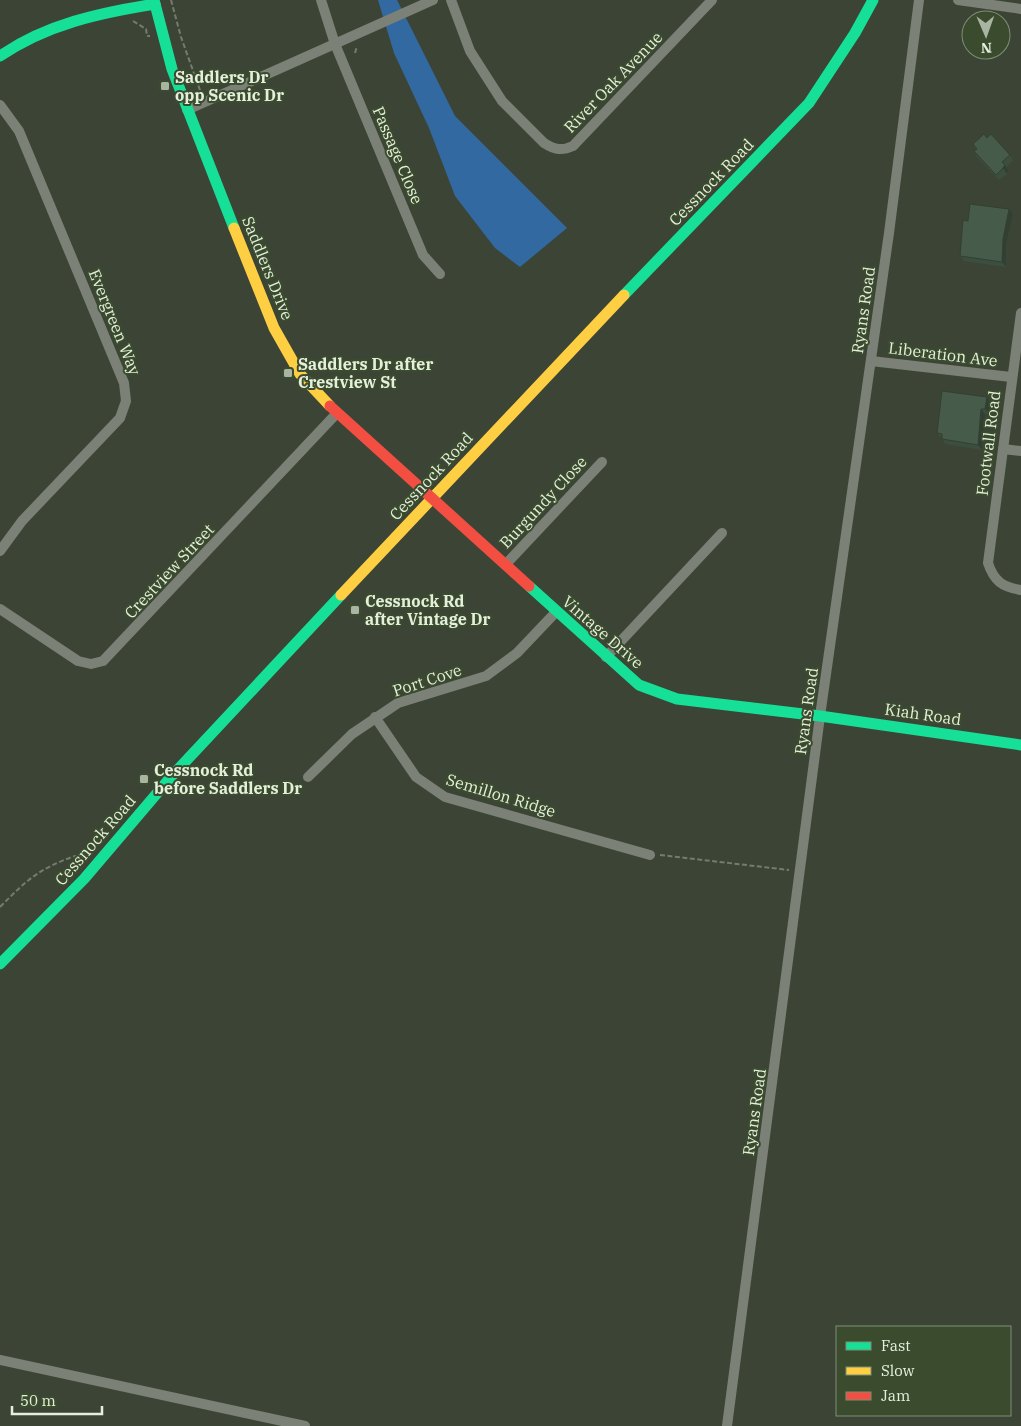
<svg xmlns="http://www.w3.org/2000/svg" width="1021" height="1426" font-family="'IBM Plex Serif',serif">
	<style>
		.water { fill: #3269a1 }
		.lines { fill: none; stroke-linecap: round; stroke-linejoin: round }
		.path { stroke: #747b70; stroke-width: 2; stroke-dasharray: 5 2.5; stroke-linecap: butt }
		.street { stroke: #7b8176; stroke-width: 10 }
		.fast { stroke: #16e098; stroke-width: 11 }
		.slow { stroke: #ffcf43; stroke-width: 11 }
		.jam { stroke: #f24e42; stroke-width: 11 }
		.wall { fill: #3c4e3f }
		.shaded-wall { fill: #314033 }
		.building { fill: #465b49; stroke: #314033 }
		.poi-dot { fill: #aab4a2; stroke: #3b4c2e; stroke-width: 2 }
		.labels { text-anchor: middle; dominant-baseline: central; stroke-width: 4; stroke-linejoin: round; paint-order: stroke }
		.poi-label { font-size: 16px; font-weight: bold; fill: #e5efdd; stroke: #3b4c2e; text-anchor: start }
		.street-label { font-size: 16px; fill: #e5efdd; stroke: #3b4c2e }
	</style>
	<rect width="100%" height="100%" fill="#3c4535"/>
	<path class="water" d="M378 0H397L455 116 567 228 520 267 495 248 455 196 429 128 394 53Z"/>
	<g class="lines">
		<g class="path">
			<path d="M171 0 181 37 201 93"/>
			<path d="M133 21 146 29 147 36H150"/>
			<path d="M355 53 357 46"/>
			<path d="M660 855 789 870"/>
			<path d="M0 907C27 880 38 869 75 856L83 861"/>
		</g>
		<g class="street">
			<path d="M321 0 335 44 423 255 440 274"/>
			<path d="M451 0 470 51 502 101 544 143C555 150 562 151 573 146L712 0"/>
			<path d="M958 0 1021 9"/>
			<path d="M0 105 19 131 124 383 126 401 120 418 22 521 0 551"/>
			<path d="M187 110 433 0"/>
			<path d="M1021 313 988 563C994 581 1002 587 1021 590"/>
			<path d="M871 361 1011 377"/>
			<path d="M1003 449 1021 451"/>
			<path d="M506 564 602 462"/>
			<path d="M0 609 78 661 91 664 103 661 337 413"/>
			<path d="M606 657 722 533"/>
			<path d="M375 717 416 777 445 797 650 855"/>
			<path d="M308 777 352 734 398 703 486 676 517 653 555 613"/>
			<path d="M0 1360 305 1426"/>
			<path d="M727 1426 820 716 889 233 919 0"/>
		</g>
		<g class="fast">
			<path d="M154 0 172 69 234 228"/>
			<path d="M0 56C47 24 99 13 155 4"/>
			<path d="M624 295 809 103 855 33 873 0"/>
			<path d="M529 586 639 685 677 699 820 716 1021 745"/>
			<path d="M0 964 84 879 170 778 341 595"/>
		</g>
		<g class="slow">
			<path d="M234 228 274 328 300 374 330 406"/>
			<path d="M341 595 624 295"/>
		</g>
		<path class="jam" d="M330 406 529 586"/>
	</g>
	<g class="wall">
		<path d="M987 138 1010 155 1013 160 1006 167 1008 170 1007 174 999 180 977 157 974 151 976 149 973 144Z"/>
		<path d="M1009 209 1013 214 1006 244V267L964 261 960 256Z"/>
		<path d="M987 397 990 402 989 414H985L982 450 945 444 942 438H941L937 433Z"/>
	</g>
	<g class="shaded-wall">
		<path d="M1005 165 1008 170 1007 174 1003 168Z"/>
		<path d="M1009 209 1013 214 1006 244V267L1002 262 1003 239Z"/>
		<path d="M987 397 990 402 989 414 985 409Z"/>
		<path d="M981 409 985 414 982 450 978 445Z"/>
	</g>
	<g class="building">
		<path d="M984 134 987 138 991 134 1010 155 1002 162 1005 165 1003 168 996 175 974 151 977 149 973 144Z"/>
		<path d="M970 204 1009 209 1003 239 1002 262 960 256 963 220 968 221Z"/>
		<path d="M942 391 987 397 985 409H981L978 445 942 439V434L937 433Z"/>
	</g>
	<g class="poi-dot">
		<rect x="160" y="81" width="10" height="10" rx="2.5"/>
		<rect x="283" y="368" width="10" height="10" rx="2.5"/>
		<rect x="350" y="605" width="10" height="10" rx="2.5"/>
		<rect x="139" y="774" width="10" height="10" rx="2.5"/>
	</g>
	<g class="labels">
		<g class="poi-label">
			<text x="175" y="77">Saddlers Dr<tspan x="175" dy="18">opp Scenic Dr</tspan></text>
			<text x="298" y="364">Saddlers Dr after<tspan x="298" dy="18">Crestview St</tspan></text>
			<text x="365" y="601">Cessnock Rd<tspan x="365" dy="18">after Vintage Dr</tspan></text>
			<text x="154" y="770">Cessnock Rd<tspan x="154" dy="18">before Saddlers Dr</tspan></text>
		</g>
		<g class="street-label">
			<text transform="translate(613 82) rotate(-46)">River Oak Avenue</text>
			<text transform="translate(398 155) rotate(67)">Passage Close</text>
			<text transform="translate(711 182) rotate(-46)">Cessnock Road</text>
			<text transform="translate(268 268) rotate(68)">Saddlers Drive</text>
			<text transform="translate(863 310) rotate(-82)">Ryans Road</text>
			<text transform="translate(115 322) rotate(68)">Evergreen Way</text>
			<text transform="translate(943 354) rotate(7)">Liberation Ave</text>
			<text transform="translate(988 443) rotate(-83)">Footwall Road</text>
			<text transform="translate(431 476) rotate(-47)">Cessnock Road</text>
			<text transform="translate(543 502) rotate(-47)">Burgundy Close</text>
			<text transform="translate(169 571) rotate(-47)">Crestview Street</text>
			<text transform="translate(603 632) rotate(41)">Vintage Drive</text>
			<text transform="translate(427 680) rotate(-18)">Port Cove</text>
			<text transform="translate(806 711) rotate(-82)">Ryans Road</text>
			<text transform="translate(923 714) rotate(8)">Kiah Road</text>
			<text transform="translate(501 795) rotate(17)">Semillon Ridge</text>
			<text transform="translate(95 840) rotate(-49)">Cessnock Road</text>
			<text transform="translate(754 1112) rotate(-82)">Ryans Road</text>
		</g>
	</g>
	<rect x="836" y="1326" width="175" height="90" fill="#3b4c2e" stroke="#7f8d74"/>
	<rect x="846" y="1342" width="25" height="8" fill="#16e098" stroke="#7f8d74"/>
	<text x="881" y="1351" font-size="15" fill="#e5efdd">Fast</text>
	<rect x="846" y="1367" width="25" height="8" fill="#ffcf43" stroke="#7f8d74"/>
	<text x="881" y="1376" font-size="15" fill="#e5efdd">Slow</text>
	<rect x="846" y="1392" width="25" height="8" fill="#f24e42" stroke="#7f8d74"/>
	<text x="881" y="1401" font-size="15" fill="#e5efdd">Jam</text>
	<g transform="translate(986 35) rotate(178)"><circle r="24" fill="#3b4c2e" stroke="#7f8d74"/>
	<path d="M0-4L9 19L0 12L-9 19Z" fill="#aab4a2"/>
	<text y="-8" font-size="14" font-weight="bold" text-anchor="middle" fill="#e5efdd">N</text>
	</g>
	<path d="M12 1406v8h90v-8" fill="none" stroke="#e5efdd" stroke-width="2.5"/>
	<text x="20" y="1406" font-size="15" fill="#e5efdd" stroke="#3b4c2e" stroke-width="4" paint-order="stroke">50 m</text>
</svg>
